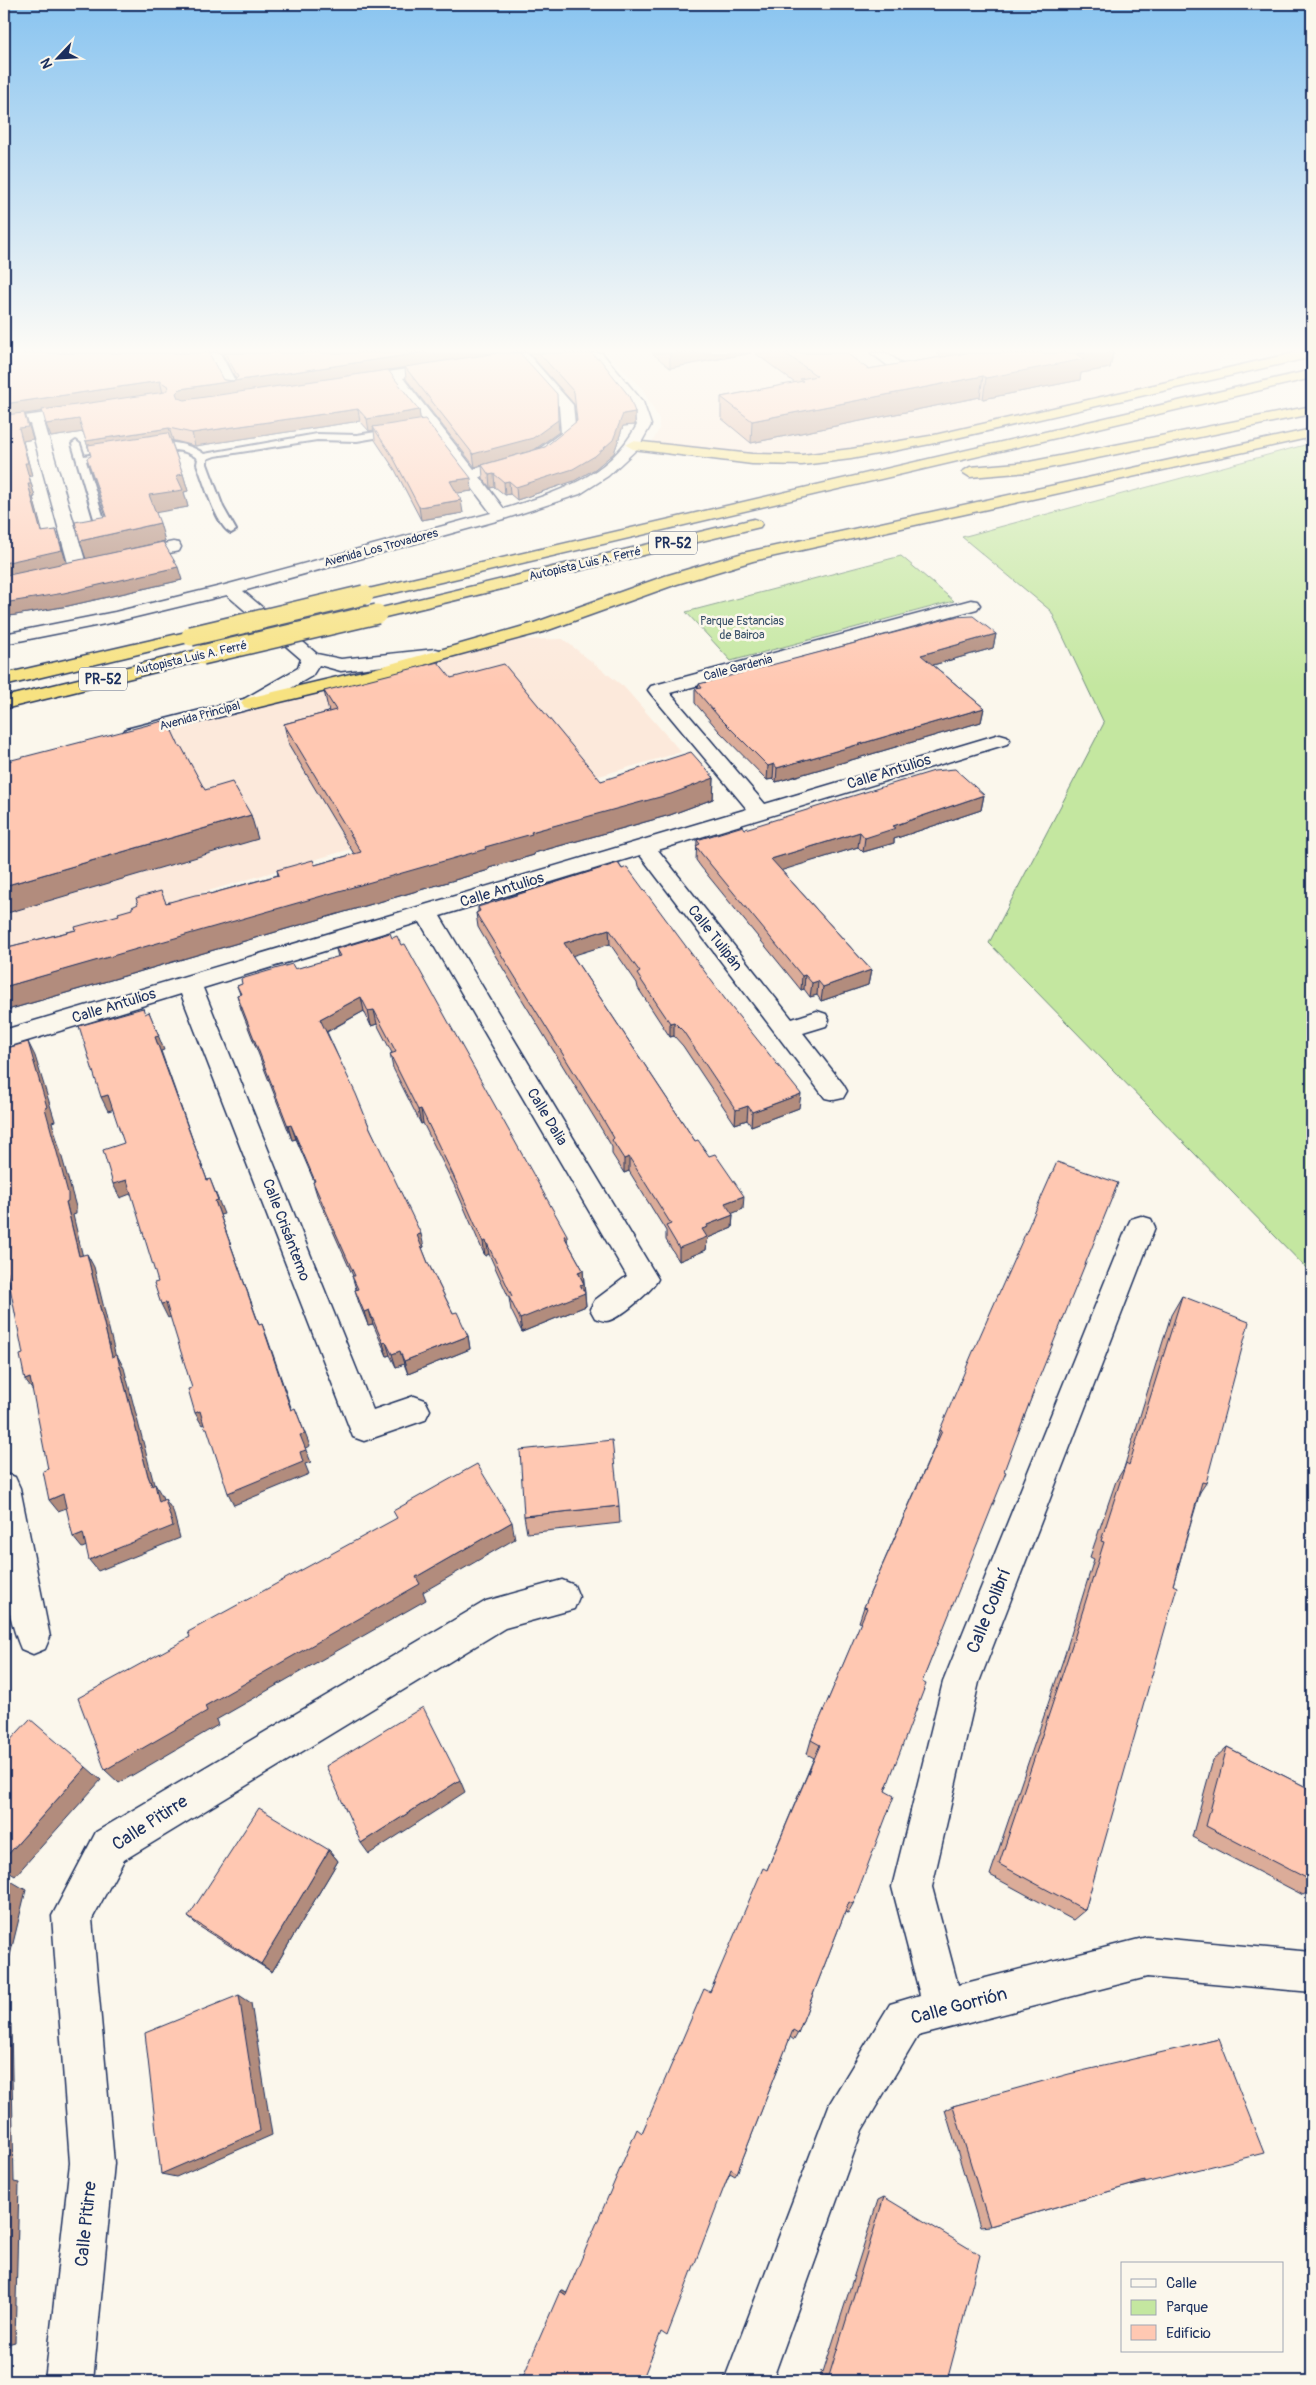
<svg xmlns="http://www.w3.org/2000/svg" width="1316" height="2385" font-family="Pangolin,sans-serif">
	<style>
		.built { fill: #fce9db }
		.green { fill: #c4e7a0; stroke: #708b7f }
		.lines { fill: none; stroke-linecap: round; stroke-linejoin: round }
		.lane-casing { stroke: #1b2f5e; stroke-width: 4 }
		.street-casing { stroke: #1b2f5e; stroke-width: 3 }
		.highway-casing { stroke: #1b2f5e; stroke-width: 3 }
		.lane { fill: #fbf7ec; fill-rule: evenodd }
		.street { fill: #fbf7ec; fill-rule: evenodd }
		.highway { fill: #f7e281; fill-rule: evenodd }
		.highway-bridge-casing { stroke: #1b2f5e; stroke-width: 22; stroke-linecap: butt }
		.highway-bridge { stroke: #f7e281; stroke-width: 19 }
		.wall { fill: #dbac99; stroke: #1b2f5e; fill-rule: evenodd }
		.shaded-wall { fill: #b28c7d; stroke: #1b2f5e }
		.building { fill: #ffc8b2; stroke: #1b2f5e }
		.labels { text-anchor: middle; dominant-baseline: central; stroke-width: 5; stroke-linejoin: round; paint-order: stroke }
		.far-street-label { font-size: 12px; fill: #1b2f5e; stroke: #fbf7ec }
		.far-park-label { font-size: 12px; fill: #3d546b; stroke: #fbf7ec }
		.shield { fill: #fbf7ec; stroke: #5e6b89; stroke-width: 1 }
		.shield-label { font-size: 14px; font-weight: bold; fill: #1b2f5e }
		.street-label { font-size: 15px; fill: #1b2f5e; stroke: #fbf7ec }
		.near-street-label { font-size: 18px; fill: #1b2f5e; stroke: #fbf7ec }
	</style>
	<rect width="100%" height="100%" fill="#fbf7ec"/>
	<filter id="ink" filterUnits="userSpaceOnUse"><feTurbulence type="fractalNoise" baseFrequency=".02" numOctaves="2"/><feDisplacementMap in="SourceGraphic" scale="10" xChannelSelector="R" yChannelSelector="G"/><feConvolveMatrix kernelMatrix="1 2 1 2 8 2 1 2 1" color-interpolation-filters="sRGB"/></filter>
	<g filter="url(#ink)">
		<g class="built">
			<path d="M608 353H1222L1214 376 818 460 650 447 659 429V419L643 390Z"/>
			<path d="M563 639 624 687 681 752 4 951V767L510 640Z"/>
		</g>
		<g class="green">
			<path d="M1312 443V1274L989 943 1104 723 1051 611 962 537Z"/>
			<path d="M901 556 954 601 731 661 686 612Z"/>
		</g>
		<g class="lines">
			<g class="lane-casing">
				<g id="lane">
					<path d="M395 429 398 430V434L357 441 317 440 215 456 207 459V464L223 507 236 530 231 533C217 528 203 479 197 464L198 459C178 443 157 455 148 448 162 437 191 444 204 454L317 434 357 435Z"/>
					<path d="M76 441 80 444 84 456 110 451 114 454 86 461 105 522 103 524 95 522 72 444Z"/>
				</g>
			</g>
			<g class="street-casing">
				<g id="street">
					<path d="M206 353H220L239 388 237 391H227Z"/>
					<path d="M513 353H527L573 405 576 434 545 458 480 477 504 509C559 491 607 479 637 425L629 403 588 353H602L643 402 651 425 638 448 608 476 580 494 507 518 243 591 317 654 341 659 436 649 443 651 445 655 443 659 341 671 319 665 312 676 258 707 133 739 126 737 123 733 126 729 244 699 298 668 301 659 227 595 115 622 4 644V634L115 612 225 585 491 513 391 380 355 385 348 381 355 377 441 364 446 365 448 368 446 371 403 378 474 469 535 452 561 433 559 406Z"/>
					<path d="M871 353H887L907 368 900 372 895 371Z"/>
					<path d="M81 408 86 409 88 412 86 415 44 422 87 567 84 571H72L69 567 30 424 4 427V419Z"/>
					<path d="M173 542 179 543 181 547 179 551 131 561 125 560 123 556 125 552Z"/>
					<path d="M971 600 977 601 980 605 977 609 670 693 765 804 993 736 1000 734 1007 736 1010 740 1007 744 658 850 792 1019 817 1011 826 1014 829 1020 826 1026 803 1033 843 1084 847 1091 843 1098 834 1100 825 1098 640 855 440 916 658 1279C653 1290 619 1320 606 1321 603 1321 598 1319 595 1318L590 1309 595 1300 627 1276 420 922 203 988 373 1410 414 1396 425 1400 430 1410 425 1420 364 1441 353 1437 181 994 4 1048V1030L747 809 651 694 648 690 651 686Z"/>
					<path d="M1141 1216 1151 1219 1155 1227 979 1682 932 1887 958 1985 1147 1937 1312 1952V1992L1147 1977 918 2036 862 2130 772 2381H724L830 2103 890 2004 920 1995 892 1887 943 1682 1127 1227 1131 1219Z"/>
					<path d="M4 1473 15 1477 20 1488 50 1637 45 1649 33 1654 21 1649C0 1601 0 1525 4 1473Z"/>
					<path d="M562 1580 574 1585 579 1597 574 1609 505 1628 124 1860 92 1919 114 2163 93 2381H45L70 2163 52 1916 96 1832 486 1601Z"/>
				</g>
			</g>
			<g class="highway-casing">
				<g id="highway">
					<path d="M1294 353H1312V357L930 444 851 459 802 465 752 464 633 449 626 445 633 441 752 454 802 455 851 449 930 436Z"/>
					<path d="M1312 370V378L364 600 358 599 355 595 358 591 364 590Z"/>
					<path d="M1312 406V414L1029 472 970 477 962 472 970 467 1029 462Z"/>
					<path d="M1312 429V437L753 561 677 584 543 632 443 659 393 675 251 709 244 707 241 703 244 699 380 667 531 624 665 576 743 553Z"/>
					<path d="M754 519 760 521 762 524 760 527 377 619 371 618 368 614 371 610 377 609Z"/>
					<path d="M191 631 197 632 200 636 197 640 4 686V674Z"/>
					<path d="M202 649 209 651 211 655 209 659 4 709V697Z"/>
				</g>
			</g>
			<use href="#lane" class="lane"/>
			<use href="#street" class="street"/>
			<use href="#highway" class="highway"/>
			<g class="highway-bridge-casing">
				<g id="highway-bridge">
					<path d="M191 636 364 595"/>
					<path d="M202 655 377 614"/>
				</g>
			</g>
			<use href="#highway-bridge" class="highway-bridge"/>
		</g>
		<g class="wall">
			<path d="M4 353 234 381 236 379 222 353H520L559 432 534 450 475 467 406 379 405 368 371 373 419 410 420 419 472 491 457 493 463 513 421 520 395 470 375 440 374 430 369 431 360 421 195 446 171 440 183 474 188 491 184 492 188 507 155 512 165 541 101 556 182 580 68 606 4 617ZM43 411 51 437 83 432 91 456 87 458 106 516 86 559 66 563 61 543 42 532 33 497H35L29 476H32L23 441 33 439 25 414Z"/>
			<path d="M529 353H592L635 412V425L623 426 614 453 595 469 574 481 517 500 510 494 505 495 495 487 490 488 483 478 482 465 545 447 577 422 574 404Z"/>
			<path d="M652 353H751L670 368Z"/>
			<path d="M755 353H846L868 369 942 357 936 353H1115H1113L1110 368 1081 373 1080 380 983 399 980 397 751 443 721 418V397L795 383Z"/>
			<path d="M996 634 993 648 933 665 984 708 981 722 776 782 773 779 767 780 719 731 695 703V689L698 688 699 684Z"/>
			<path d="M451 678 601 781 714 778 713 799 670 815 534 853V855L489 868V870L4 1011V948L76 930 166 903 210 894 278 875 277 870 315 865 354 854 289 745 284 724 329 712 324 691Z"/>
			<path d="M984 795 981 810 894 839V843L863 852 858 847 781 870 871 970 868 985 821 1001 817 995 810 997 804 989 801 990 701 867 696 860 697 840 745 829Z"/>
			<path d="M618 863 799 1108 751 1126 747 1120 735 1124 683 1046 674 1036 670 1037 638 988 637 983 610 944 572 955 695 1141 743 1209 732 1213 733 1215 732 1228 708 1238V1240L707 1241 706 1250 679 1261 666 1240V1231L629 1171 624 1173 612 1154V1147L602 1130 482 934 478 927 476 913 478 912V907Z"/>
			<path d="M336 949 568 1243 583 1270 586 1306 522 1332 511 1310 509 1298 489 1254 485 1256 456 1189 423 1123 421 1124 393 1068 390 1054 392 1053 377 1024 371 1026 364 1011 327 1032 369 1126 424 1247 422 1248 428 1263 453 1313 468 1336 470 1349 408 1374 404 1364 396 1367 390 1355 387 1356 373 1324 368 1325 359 1303 355 1290 356 1289 352 1276H353L317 1195 313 1182 314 1181 296 1139 292 1140 241 1009 237 995 240 994 237 986 338 957Z"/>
			<path d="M1182 1296 1206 1483 1200 1492 1173 1585 1085 1910 1073 1920 990 1875 1065 1654 1094 1559 1090 1557 1116 1481 1124 1468 1171 1315Z"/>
			<path d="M1035 1388 922 1682 885 1791 853 1904 848 1913 845 1912 798 2033 794 2040 790 2037 737 2173 735 2176 730 2173 661 2332 560 2291 563 2290 567 2293 642 2133 710 1992 767 1870 814 1758 807 1754 811 1740 861 1623 859 1622 864 1607 934 1448 940 1430Z"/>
			<path d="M619 1506 620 1523 527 1533 524 1516Z"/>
			<path d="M1227 1747 1312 1790V1890L1303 1895 1192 1837 1213 1760Z"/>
			<path d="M329 1850 338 1861 272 1972 200 1927 188 1917Z"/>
			<path d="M1219 2039 1145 2183 1131 2186V2185L990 2226 980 2227 945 2110 953 2106Z"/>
			<path d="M884 2197 947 2381H818L821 2371 823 2373 878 2200Z"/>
		</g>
		<g class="shaded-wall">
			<path d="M421 353H501L183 401 179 405 176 393 180 389Z"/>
			<path d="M670 353H751L670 368Z"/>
			<path d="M1084 353H1115H1113L1110 368 1081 373 1080 380 983 399 986 378Z"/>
			<path d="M983 376 980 397 751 443 752 421Z"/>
			<path d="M160 381 163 393 25 414 33 439 23 441 32 476H29L35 497H33L46 545 41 532 28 484 25 463 4 417V404Z"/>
			<path d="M358 409 360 421 195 446 192 433Z"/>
			<path d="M419 410 421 423 373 427 374 430 369 431 367 419Z"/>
			<path d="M635 412V425L623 426 614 453 595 469 574 481 517 500 516 487 623 414Z"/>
			<path d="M79 419 83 432 51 437 46 424Z"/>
			<path d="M558 420 559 432 534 450 475 467 473 454Z"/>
			<path d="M169 428 173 440 90 453 86 441Z"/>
			<path d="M183 474 188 491 184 492 188 507 154 513 149 495 177 477 178 475Z"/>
			<path d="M494 474 495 487 490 488 489 475Z"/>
			<path d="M471 478 472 491 451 494 450 481Z"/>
			<path d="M509 481 510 494 505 495 504 482Z"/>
			<path d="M461 500 463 513 421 520 419 507Z"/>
			<path d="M160 523 165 541 86 559 80 541Z"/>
			<path d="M56 530 67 564 4 577V563Z"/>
			<path d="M178 567 182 580 68 606 4 617V603Z"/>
			<path d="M996 634 993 648 919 669 921 655Z"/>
			<path d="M984 708 981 722 776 782 777 768Z"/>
			<path d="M774 764 773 779 767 780 768 766Z"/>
			<path d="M714 778 713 799 670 815 534 853V855L489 868V870L4 1011V987L485 847 531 832Z"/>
			<path d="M984 795 981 810 894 839V843L863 852 865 838 893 826Z"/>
			<path d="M251 815 258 839 4 914V886Z"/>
			<path d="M860 832 858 847 770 874 771 859Z"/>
			<path d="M609 929 610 944 565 958 564 943Z"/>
			<path d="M871 970 868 985 821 1001 823 987Z"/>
			<path d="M805 975 804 989 801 990 802 976Z"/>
			<path d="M818 981 817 995 810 997 812 983Z"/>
			<path d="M361 997 364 1011 324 1033 320 1019Z"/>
			<path d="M374 1010 377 1024 371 1026 368 1011Z"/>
			<path d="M149 1012 164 1050 161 1051 212 1194 155 1037Z"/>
			<path d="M674 1022V1036L670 1037V1023Z"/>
			<path d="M28 1042 35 1056 55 1121 52 1122 76 1207V1214L73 1215 86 1270 79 1256Z"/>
			<path d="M801 1094 799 1108 751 1126 752 1112Z"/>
			<path d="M108 1095 115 1109 108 1111 101 1097Z"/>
			<path d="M748 1106 747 1120 735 1124 736 1110Z"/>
			<path d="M421 1109 423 1123 421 1124 418 1110Z"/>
			<path d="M291 1125 296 1139 292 1140 288 1126Z"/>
			<path d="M629 1157V1171L624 1173V1159Z"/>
			<path d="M210 1179 224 1214 220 1215 264 1338 259 1325 215 1201Z"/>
			<path d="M127 1180 133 1193 120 1198 113 1184Z"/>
			<path d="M744 1196 743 1209 724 1217 725 1203Z"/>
			<path d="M733 1215 732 1228 708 1238V1240L707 1241 706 1250 679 1261V1248L702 1229 707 1225Z"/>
			<path d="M421 1234 424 1247 420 1249 417 1235Z"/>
			<path d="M567 1235 568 1249 564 1236Z"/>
			<path d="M486 1241 489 1254 485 1256 483 1242Z"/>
			<path d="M87 1254 94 1267 119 1370 112 1357Z"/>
			<path d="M583 1270 584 1284 578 1272Z"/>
			<path d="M7 1272 11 1287 4 1276V1273Z"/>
			<path d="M584 1284 586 1306 522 1332 520 1319 580 1285Z"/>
			<path d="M166 1303 172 1316 168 1318 161 1304Z"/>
			<path d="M369 1310 373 1324 368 1325 364 1312Z"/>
			<path d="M262 1324 267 1337 296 1422 291 1410Z"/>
			<path d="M468 1336 470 1349 408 1374 404 1361Z"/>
			<path d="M386 1342 390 1355 387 1356 383 1343Z"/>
			<path d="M400 1351 404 1364 396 1367 392 1354Z"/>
			<path d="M117 1355 124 1368 155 1488V1484L162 1496 167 1513 159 1502 148 1476Z"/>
			<path d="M30 1378 34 1392 25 1380Z"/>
			<path d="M295 1408 310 1446 305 1448 311 1462 305 1464 309 1474 234 1505 228 1493 300 1452V1435Z"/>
			<path d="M200 1411 206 1423 202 1425 195 1413Z"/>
			<path d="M63 1494 72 1506 58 1511 49 1500Z"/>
			<path d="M165 1499 173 1511 180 1538 98 1571 89 1560Z"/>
			<path d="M512 1522 515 1539 423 1592 426 1600 216 1720 218 1725 119 1783 105 1770 205 1706 416 1577Z"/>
			<path d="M83 1533 92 1544 82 1548 73 1537Z"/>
			<path d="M86 1767 101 1780 15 1876 4 1869V1859Z"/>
			<path d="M460 1780 465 1792 369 1854 361 1843Z"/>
			<path d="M329 1850 338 1861 272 1972 261 1964Z"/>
			<path d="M9 1880 26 1890 4 1980V1901Z"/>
			<path d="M239 1995 251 2003 272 2135 176 2177 161 2174Z"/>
			<path d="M4 2021 11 2024 14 2182 19 2183 15 2342 4 2345Z"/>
			<path d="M563 2290 569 2294 566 2295 560 2291Z"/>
		</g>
		<g class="building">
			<path d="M4 353H209L223 380 234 381 238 377 225 353H421L180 389 176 393 178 398 185 400 388 370 419 410 367 419 358 409 192 433 169 428 86 441 79 419 46 424 42 410 165 392 169 387 160 381 4 404Z"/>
			<path d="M498 353H520L557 394 558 420 533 438 473 454 405 367Z"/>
			<path d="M539 353H592L597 359 599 358 629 396 635 412 623 414 613 440 595 456 573 469 516 487 509 481 504 482 494 474 489 475 482 465 545 447 577 421 574 392Z"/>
			<path d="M785 353H846L868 369 966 353H1084L1076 354 1084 359 986 378 983 376 752 421 721 397 803 381 800 379 817 376Z"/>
			<path d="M24 413 28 427 19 428 28 463H25L31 484H28L41 532 56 530 62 550 4 563V415Z"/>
			<path d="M425 419 471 478 450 481 461 500 419 507 393 457 373 427Z"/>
			<path d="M168 433 183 474 178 475 177 477 183 490 149 495 160 523 80 541 75 522 107 516 87 458 91 456 88 445Z"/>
			<path d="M163 542 178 567 64 593 4 603V576Z"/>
			<path d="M973 616 996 634 921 655 984 708 777 768 774 764 768 766 719 717 695 689 702 688 699 684 954 617Z"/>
			<path d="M438 662 451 678 504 664 601 781 691 752 714 778 671 794 531 832 532 834 485 847 486 849 4 987V948L76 930 75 927 119 915 118 913 132 909V907L138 904 136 898 161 891 166 903 195 895 210 893V894L279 875 277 870 313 860 315 865 361 852 284 724 336 710 324 691Z"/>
			<path d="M167 720 179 746H181L205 790 232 782 251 815 4 886V762Z"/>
			<path d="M955 769 984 795 893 826 896 828 865 838 860 832 771 859 871 970 823 987 818 981 812 983 805 975 802 976 701 853 696 846 700 844 697 840 743 826 745 829 934 771Z"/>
			<path d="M618 863 622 869 627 867 728 1003 801 1094 752 1112 748 1106 736 1110 683 1031 674 1022 670 1023 637 974 640 972 609 929 564 943 695 1141 698 1140 709 1156 715 1154 744 1196 725 1203 733 1215 707 1225 708 1227 702 1229 707 1237 679 1248 666 1226 671 1224 629 1157 624 1159 612 1140 614 1138 601 1116 480 920 476 913 480 911 478 907Z"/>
			<path d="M390 933 392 938 397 936 401 945 405 944 567 1235 564 1236 583 1270 578 1272 584 1284 580 1285 585 1293 520 1319 509 1297 512 1296 486 1241 483 1242 453 1175 421 1109 418 1110 390 1054 396 1052 374 1010 368 1011 361 997 320 1019 356 1094 369 1126 421 1234 417 1235 428 1263 453 1313 457 1312 468 1336 404 1361 400 1351 392 1354 386 1342 383 1343 369 1310 364 1312 355 1290 358 1289 352 1276H355L313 1182 315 1181 291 1125 288 1126 237 995 241 994 237 986 242 984 241 979 292 964 295 969 340 956 336 949Z"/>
			<path d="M143 1008 145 1014 149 1012 159 1036 155 1037 207 1180 210 1179 218 1200 215 1201 259 1325 262 1324 291 1410 295 1408 305 1434 300 1435 306 1450 300 1452 303 1462 228 1493 207 1428H205L200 1411 195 1413 188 1389 192 1388 166 1303 161 1304 154 1283 158 1282 127 1180 113 1184 103 1150 124 1143 108 1095 101 1097 79 1026Z"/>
			<path d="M28 1042 47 1107 45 1108 68 1193V1201L66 1202 79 1256 87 1254 112 1357 117 1355 148 1476 152 1486 155 1484 159 1502 165 1499 173 1526 89 1560 83 1533 73 1537 63 1494 49 1500 43 1471 48 1469 30 1378 25 1380 20 1355 23 1354 7 1272 4 1273V1049Z"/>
			<path d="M1057 1162 1118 1183 1035 1388 1004 1471 1006 1472 922 1682 926 1684 885 1791 894 1796 853 1904 849 1902 798 2033 793 2030 737 2173 731 2169 667 2336 661 2332 642 2381H521L560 2291 566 2295 637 2129 642 2133 704 1989 710 1992 763 1868 767 1870 820 1745 811 1740 867 1608 864 1607 942 1431 940 1430 972 1354Z"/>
			<path d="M1182 1296 1249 1322 1206 1483 1202 1482 1173 1585 1177 1587 1085 1910 999 1864 1074 1639 1104 1542 1101 1541 1126 1463 1129 1465Z"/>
			<path d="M612 1440 619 1506 524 1516 520 1450Z"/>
			<path d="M477 1464 512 1522 416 1577 420 1584 205 1706 207 1711 105 1770 78 1698 190 1637 188 1632 397 1518 393 1511Z"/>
			<path d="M423 1707 460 1780 361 1843 326 1766Z"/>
			<path d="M30 1719 86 1767 4 1859V1747Z"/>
			<path d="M1227 1747 1312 1790V1881L1206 1826Z"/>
			<path d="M259 1808 329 1850 261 1964 188 1917Z"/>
			<path d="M4 1880H9L4 1901Z"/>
			<path d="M239 1995 260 2131 161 2174 145 2033Z"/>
			<path d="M1219 2039 1264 2153 1145 2183V2181L990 2226 953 2106 1069 2074Z"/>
			<path d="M884 2197 980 2255 947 2381H824L826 2375 829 2376Z"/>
		</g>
	</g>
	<linearGradient id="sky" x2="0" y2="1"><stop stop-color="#89c4f0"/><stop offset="0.51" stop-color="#fdfbf6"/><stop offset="1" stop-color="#fdfbf6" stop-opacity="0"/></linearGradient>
	<rect width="1316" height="687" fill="url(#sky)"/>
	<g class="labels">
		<g class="far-street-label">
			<text transform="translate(381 548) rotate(-15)">Avenida Los Trovadores</text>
			<text transform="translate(585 564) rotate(-13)">Autopista Luis A. Ferré</text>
			<text transform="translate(191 658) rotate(-13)">Autopista Luis A. Ferré</text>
			<text transform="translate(738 668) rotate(-15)">Calle Gardenia</text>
			<text transform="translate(200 716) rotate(-15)">Avenida Principal</text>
		</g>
		<g class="far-park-label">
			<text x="742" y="621">Parque Estancias<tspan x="742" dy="14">de Bairoa</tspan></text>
		</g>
		<g class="shield">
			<rect x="649" y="531.5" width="48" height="23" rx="4"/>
			<rect x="79" y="667.5" width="48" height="23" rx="4"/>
		</g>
		<g class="shield-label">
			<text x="673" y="543">PR-52</text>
			<text x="103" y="679">PR-52</text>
		</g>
		<g class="street-label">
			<text transform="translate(889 772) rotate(-17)">Calle Antulios</text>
			<text transform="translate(502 890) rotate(-17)">Calle Antulios</text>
			<text transform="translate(715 938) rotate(52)">Calle Tulipán</text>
			<text transform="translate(114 1006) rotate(-17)">Calle Antulios</text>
			<text transform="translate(547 1117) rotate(59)">Calle Dalia</text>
			<text transform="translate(286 1230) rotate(69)">Calle Crisántemo</text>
		</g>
		<g class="near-street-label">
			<text transform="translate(989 1611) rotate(-68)">Calle Colibrí</text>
			<text transform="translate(150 1823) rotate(-33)">Calle Pitirre</text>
			<text transform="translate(959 2006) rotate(-15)">Calle Gorrión</text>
			<text transform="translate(86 2224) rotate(-84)">Calle Pitirre</text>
		</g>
	</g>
	<rect width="1316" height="2385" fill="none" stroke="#fbf7ec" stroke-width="20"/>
	<rect x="10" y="10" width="1296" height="2365" fill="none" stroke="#1b2f5e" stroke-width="2" filter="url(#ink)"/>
	<rect x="1121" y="2262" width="162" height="90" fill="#fbf7ec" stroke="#a1a7b3"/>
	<rect x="1131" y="2279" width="25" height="8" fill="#fbf7ec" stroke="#a1a7b3"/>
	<text x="1166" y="2288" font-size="15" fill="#1b2f5e">Calle</text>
	<rect x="1131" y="2300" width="25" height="15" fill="#c4e7a0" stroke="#a1a7b3"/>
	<text x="1166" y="2312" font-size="15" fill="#1b2f5e">Parque</text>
	<rect x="1131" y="2325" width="25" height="15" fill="#ffc8b2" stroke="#a1a7b3"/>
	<text x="1166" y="2338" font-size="15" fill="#1b2f5e">Edificio</text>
	<g transform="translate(58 58) rotate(245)" stroke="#fbf7ec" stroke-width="4" paint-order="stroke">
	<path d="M0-4L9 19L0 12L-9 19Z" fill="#1b2f5e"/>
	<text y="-8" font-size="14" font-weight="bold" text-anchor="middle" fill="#1b2f5e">N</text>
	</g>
</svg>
